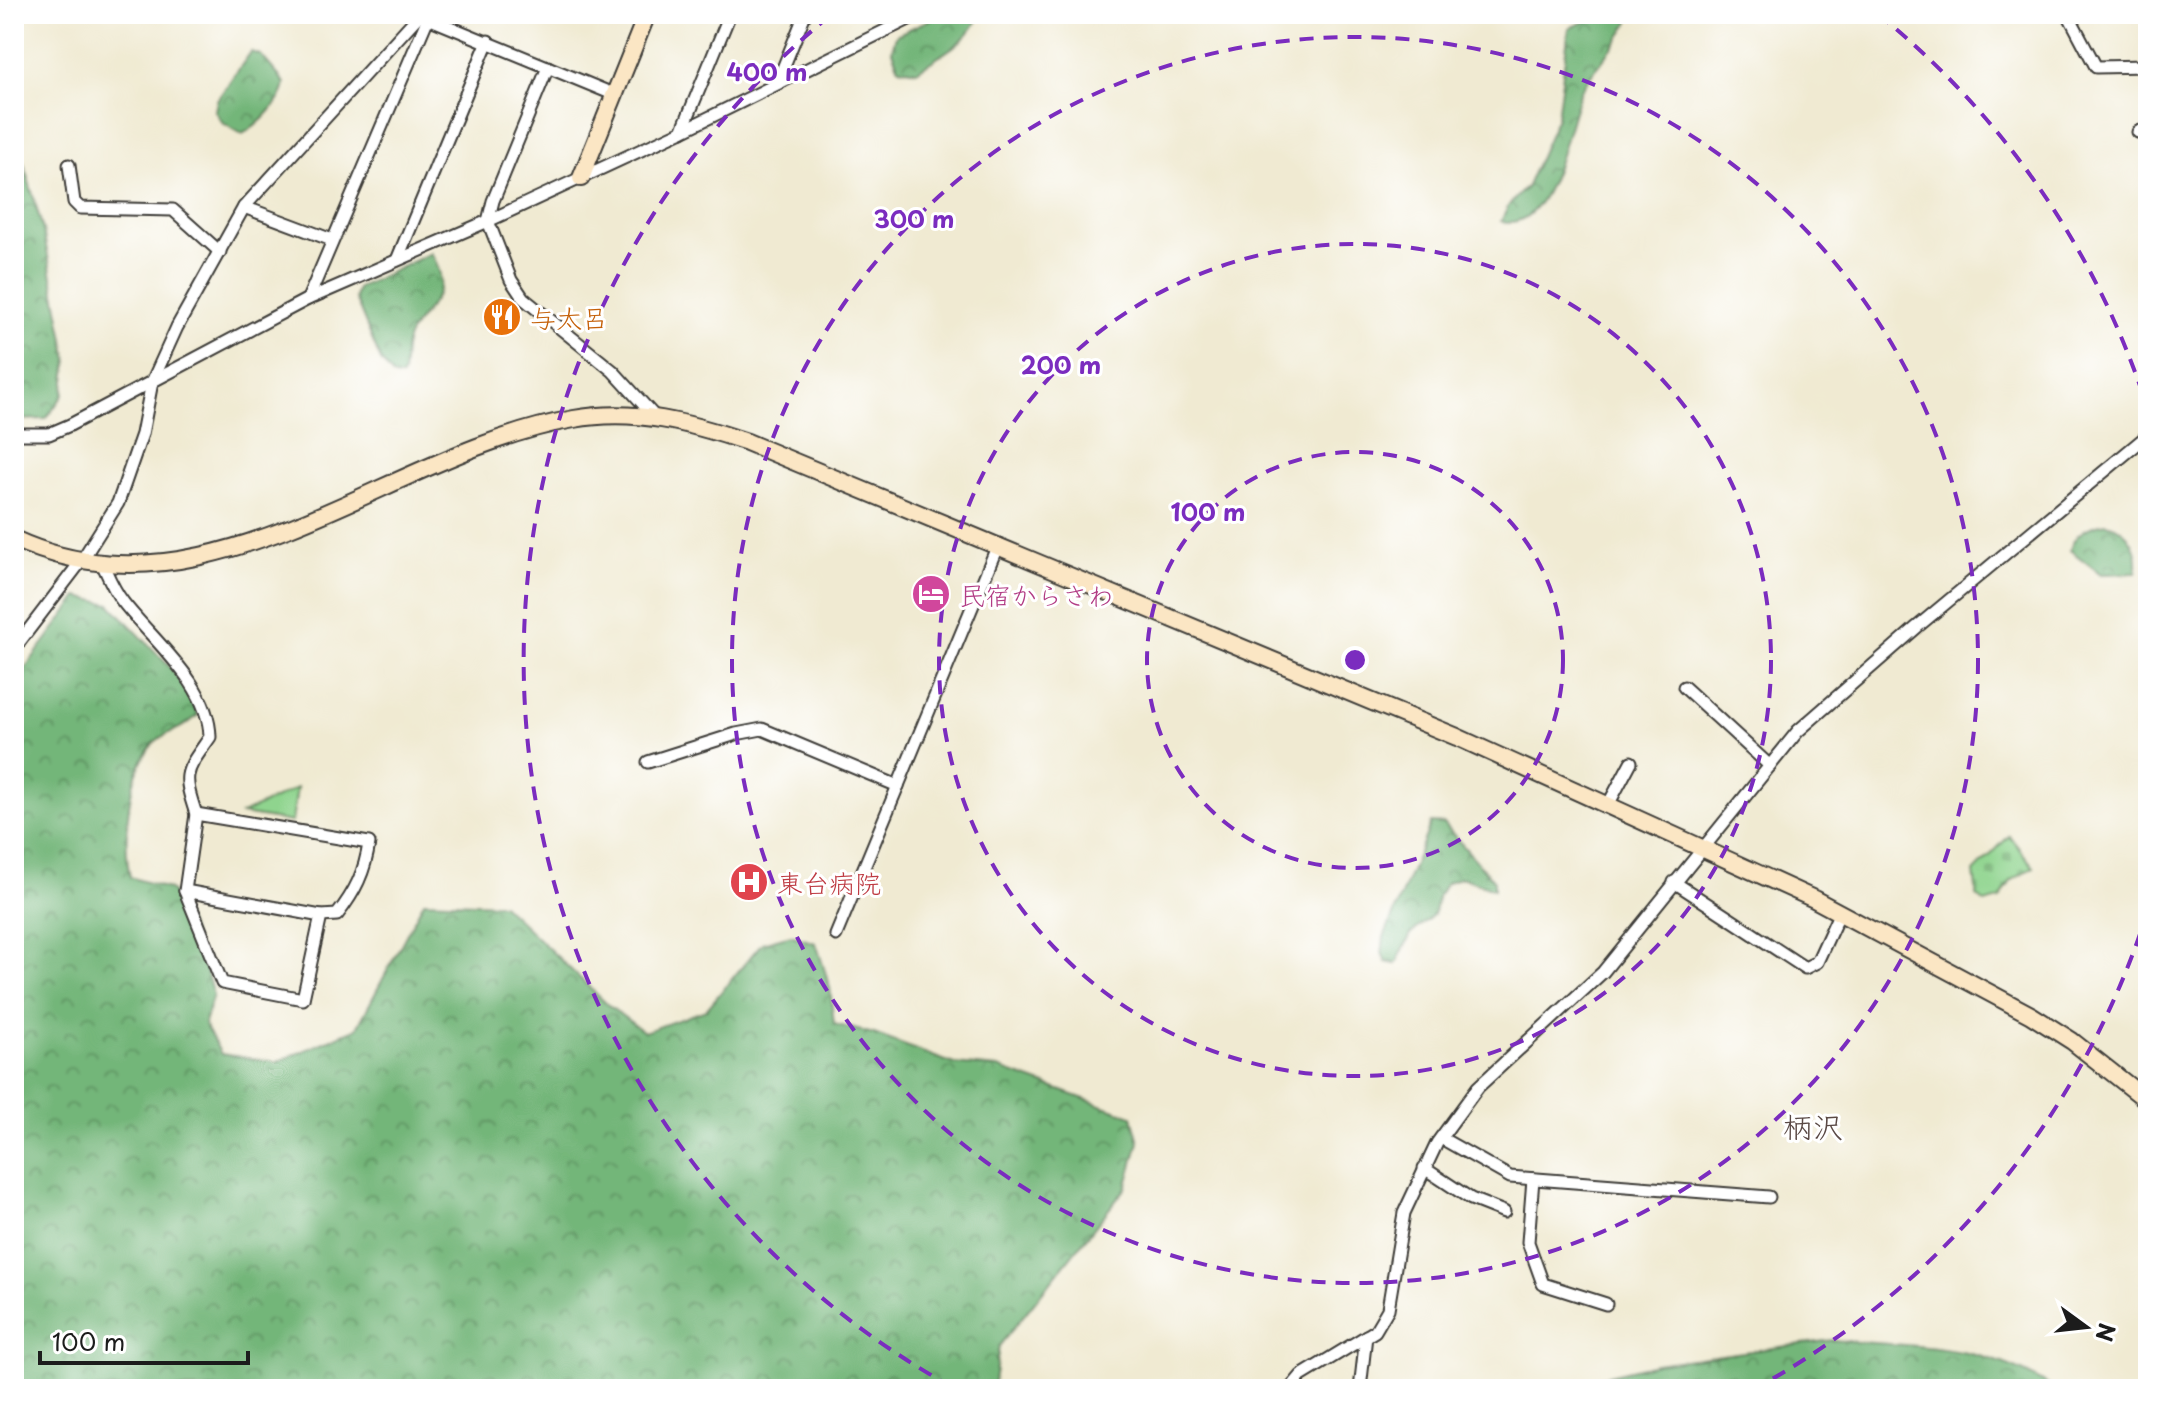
<svg xmlns="http://www.w3.org/2000/svg" width="2162" height="1403" font-family="'Playpen Sans','Klee One',sans-serif">
	<style>
		.green { fill: #8fd48e; stroke: #567855; stroke-width: 2 }
		.forest { fill: url(#forest-crowns); stroke: #48694a; stroke-width: 2 }
		.cemetery { fill: url(#cemetery-stones); stroke: #567855; stroke-width: 2 }
		.lines { fill: none; stroke-linecap: round; stroke-linejoin: round }
		.street-casing { stroke: #3c3b37; stroke-width: 15 }
		.secondary-casing { stroke: #3c3b37; stroke-width: 20 }
		.street { stroke: #fff; stroke-width: 11 }
		.secondary { stroke: #fbe6c4; stroke-width: 16 }
		.ring { fill: none; stroke: #7b2cbf; stroke-width: 4; stroke-dasharray: 14 10 }
		.labels { text-anchor: middle; dominant-baseline: central; stroke-width: 6; stroke-linejoin: round; paint-order: stroke }
		.food-label { font-size: 26px; fill: #c56008; stroke: #fff; text-anchor: start }
		.hotel-label { font-size: 26px; fill: #b23c85; stroke: #fff; text-anchor: start }
		.health-label { font-size: 26px; fill: #be3a42; stroke: #fff; text-anchor: start }
		.quarter-label { font-size: 30px; fill: #5a4945; stroke: #fff }
		.centre { fill: #7b2cbf; stroke: #fff; stroke-width: 4 }
		.ring-label { font-size: 24px; text-anchor: middle; font-weight: bold; fill: #7b2cbf; stroke: #fff; stroke-width: 6; stroke-linejoin: round; paint-order: stroke }
	</style>
	<defs>
		<pattern id="forest-crowns" width="20" height="18" patternUnits="userSpaceOnUse" patternTransform="scale(2)"><rect width="20" height="18" fill="#73b679"/><path d="M2 6a3 3 0 1 1 6 0M12 15a3 3 0 1 1 6 0" fill="none" stroke="#5e9362"/></pattern>
		<pattern id="cemetery-stones" width="16" height="16" patternUnits="userSpaceOnUse" patternTransform="scale(2)"><rect width="16" height="16" fill="#8fd48e"/><path d="M2 7V4a2 2 0 0 1 4 0v3zM10 15v-3a2 2 0 0 1 4 0v3z" fill="#7bb57a"/></pattern>
	</defs>
	<rect width="100%" height="100%" fill="#fff"/>
	<filter id="ink" filterUnits="userSpaceOnUse"><feTurbulence type="fractalNoise" baseFrequency=".0125" numOctaves="2"/><feDisplacementMap in="SourceGraphic" scale="16" xChannelSelector="R" yChannelSelector="G"/><feConvolveMatrix kernelMatrix="1 2 1 2 8 2 1 2 1" color-interpolation-filters="sRGB"/></filter>
	<filter id="wash" filterUnits="userSpaceOnUse"><feTurbulence type="fractalNoise" baseFrequency=".006" numOctaves="4" result="noise"/><feDisplacementMap in="SourceGraphic" scale="32" xChannelSelector="R" yChannelSelector="G"/><feGaussianBlur stdDeviation="1.8" result="paint"/><feColorMatrix in="noise" values="0 0 0 0 0 0 0 0 0 0 0 0 0 0 0 0 0 1.4 0 .05"/><feComposite in="paint" operator="in"/></filter>
	<g filter="url(#wash)">
		<rect width="100%" height="100%" fill="#f0ead2"/>
		<path class="green" d="M297 788 292 822 242 814Z"/>
		<g class="forest">
			<path d="M942 14H979C972 41 938 56 917 71L899 68 892 51 896 35Z"/>
			<path d="M1604 14H1632C1622 42 1598 61 1583 87 1567 115 1554 235 1501 221L1509 205 1527 186 1557 117 1569 28Z"/>
			<path d="M251 52 261 55 285 83C284 100 258 127 242 134L223 123 215 111 217 100Z"/>
			<path d="M14 146 24 164 43 230 68 360 63 395 46 419 14 420V371L19 361 14 343Z"/>
			<path d="M431 253C455 291 428 304 410 333 402 346 406 363 402 377L393 376 381 361 355 298 358 288Z"/>
			<path d="M2107 523C2130 529 2141 552 2136 573L2101 574 2070 550C2075 532 2090 525 2107 523Z"/>
			<path d="M78 597 110 604 185 683 198 715C182 731 167 731 156 741 127 768 122 841 130 877L168 889 177 897 202 957 213 995 204 1024 221 1054 277 1062 357 1028 424 901 502 904 609 1006 644 1032 706 1010 762 943 791 935 816 943 830 987 834 1024 874 1034 954 1064 998 1068 1132 1116 1139 1142 1126 1188 999 1346 993 1389H14V683Z"/>
			<path d="M1431 823 1444 824 1494 881V889L1461 877 1446 883 1438 896 1434 914 1411 934 1396 964 1386 962 1382 953 1384 937Z"/>
			<path d="M1832 1340C1913 1347 1984 1342 2054 1389H1549L1656 1364Z"/>
		</g>
		<path class="cemetery" d="M2009 836 2034 867 2011 881 2000 899 1985 903 1977 896 1974 872Z"/>
	</g>
	<g filter="url(#ink)">
		<g class="lines">
			<g class="street-casing">
				<g id="street">
					<path d="M622 14 644 23"/>
					<path d="M2068 14 2096 67 2148 66"/>
					<path d="M548 67 493 201 488 221 511 280 523 298 613 371 655 417"/>
					<path d="M777 83 805 14"/>
					<path d="M682 131 730 14"/>
					<path d="M2138 132 2148 128"/>
					<path d="M69 165 74 202 80 208 173 210 220 252"/>
					<path d="M244 207 332 240"/>
					<path d="M397 260 488 41"/>
					<path d="M308 299 428 18 613 94"/>
					<path d="M14 434H49L70 425 308 299 488 221 682 131 919 14"/>
					<path d="M102 563C108 576 114 591 123 602 153 641 209 684 210 737 185 773 182 772 196 814"/>
					<path d="M14 649 82 560 118 503 142 434 152 382 177 327 244 207 420 14"/>
					<path d="M1684 687 1770 766"/>
					<path d="M648 762 736 734 762 729 898 786"/>
					<path d="M1607 807 1631 762"/>
					<path d="M196 814 369 843C365 872 355 892 337 915L321 916 303 999 222 983 185 891Z"/>
					<path d="M1674 882 1805 968 1817 962 1840 912"/>
					<path d="M185 891 321 916"/>
					<path d="M836 935 997 547"/>
					<path d="M1441 1138 1510 1177 1769 1197"/>
					<path d="M1424 1168 1471 1199 1504 1212"/>
					<path d="M1533 1179 1528 1242 1543 1284 1606 1304"/>
					<path d="M1290 1389 1301 1376 1375 1331 1388 1309 1404 1213 1437 1143 1478 1087 1603 972 1798 731 1917 627 2148 435"/>
					<path d="M1360 1389 1366 1336"/>
				</g>
			</g>
			<g class="secondary-casing">
				<g id="secondary">
					<path d="M581 178 647 14"/>
					<path d="M14 539C210 629 388 451 574 419 635 408 691 423 747 442L1457 737 1814 899 2031 1015 2072 1041 2148 1101"/>
				</g>
			</g>
			<use href="#street" class="street"/>
			<use href="#secondary" class="secondary"/>
		</g>
	</g>
	<g class="ring">
		<circle cx="1355" cy="660" r="208"/>
		<circle cx="1355" cy="660" r="416"/>
		<circle cx="1355" cy="660" r="623"/>
		<path d="M2148 910A831 831 0 0 1 1758 1387M952 1387A831 831 0 0 1 832 14M1878 14A831 831 0 0 1 2148 410"/>
	</g>
	<defs>
		<g id="restaurant-disc" transform="scale(2)"><circle r="9.5" fill="#e8710a" stroke="#fff"/><path d="M-5-6h1v4h1v-4h1v4h1v-4h1v5L-1.5 .5V6h-2V.5L-5-1ZM5-6V6H3V1.5H1.5Q1.5-4 5-6Z" fill="#fff"/></g>
		<g id="hotel-disc" transform="scale(2)"><circle r="9.5" fill="#d1479c" stroke="#fff"/><path d="M-6-4.5h1.5V1H6V5H4.5V3h-9V5H-6ZM-4 0a1.8 1.8 0 1 1 3.6 0ZM.5 0V-2.5h3Q6-2.5 6 0Z" fill="#fff"/></g>
		<g id="hospital-disc" transform="scale(2)"><circle r="9.5" fill="#e0444e" stroke="#fff"/><path d="M-5-5h3v3.5h4V-5h3V5h-3V1.5h-4V5h-3Z" fill="#fff"/></g>
	</defs>
	<g fill-rule="evenodd">
		<use href="#restaurant-disc" x="502" y="317"/>
		<use href="#hotel-disc" x="931" y="594"/>
		<use href="#hospital-disc" x="749" y="882"/>
	</g>
	<g class="labels">
		<g class="food-label">
			<text x="530" y="317">与太呂</text>
		</g>
		<g class="hotel-label">
			<text x="959" y="594">民宿からさわ</text>
		</g>
		<g class="health-label">
			<text x="777" y="882">東台病院</text>
		</g>
		<g class="quarter-label">
			<text x="1813" y="1125">柄沢</text>
		</g>
	</g>
	<circle cx="1355" cy="660" r="12" class="centre"/>
	<g class="ring-label">
		<text x="767" y="81">400 m</text>
		<text x="914" y="228">300 m</text>
		<text x="1061" y="374">200 m</text>
		<text x="1208" y="521">100 m</text>
	</g>
	<rect width="2162" height="1403" fill="none" stroke="#fff" stroke-width="48"/>
	<g transform="translate(2086 1327) rotate(105)" stroke="#ffffff" stroke-width="6" paint-order="stroke">
	<path d="M0-6L14 30L0 20L-14 30Z" fill="#1c1c1c"/>
	<text y="-12" font-size="22" font-weight="bold" text-anchor="middle" fill="#1c1c1c">N</text>
	</g>
	<path d="M40 1351v12h208v-12" fill="none" stroke="#1c1c1c" stroke-width="4"/>
	<text x="52" y="1351" font-size="24" fill="#1c1c1c" stroke="#ffffff" stroke-width="6" paint-order="stroke">100 m</text>
</svg>
